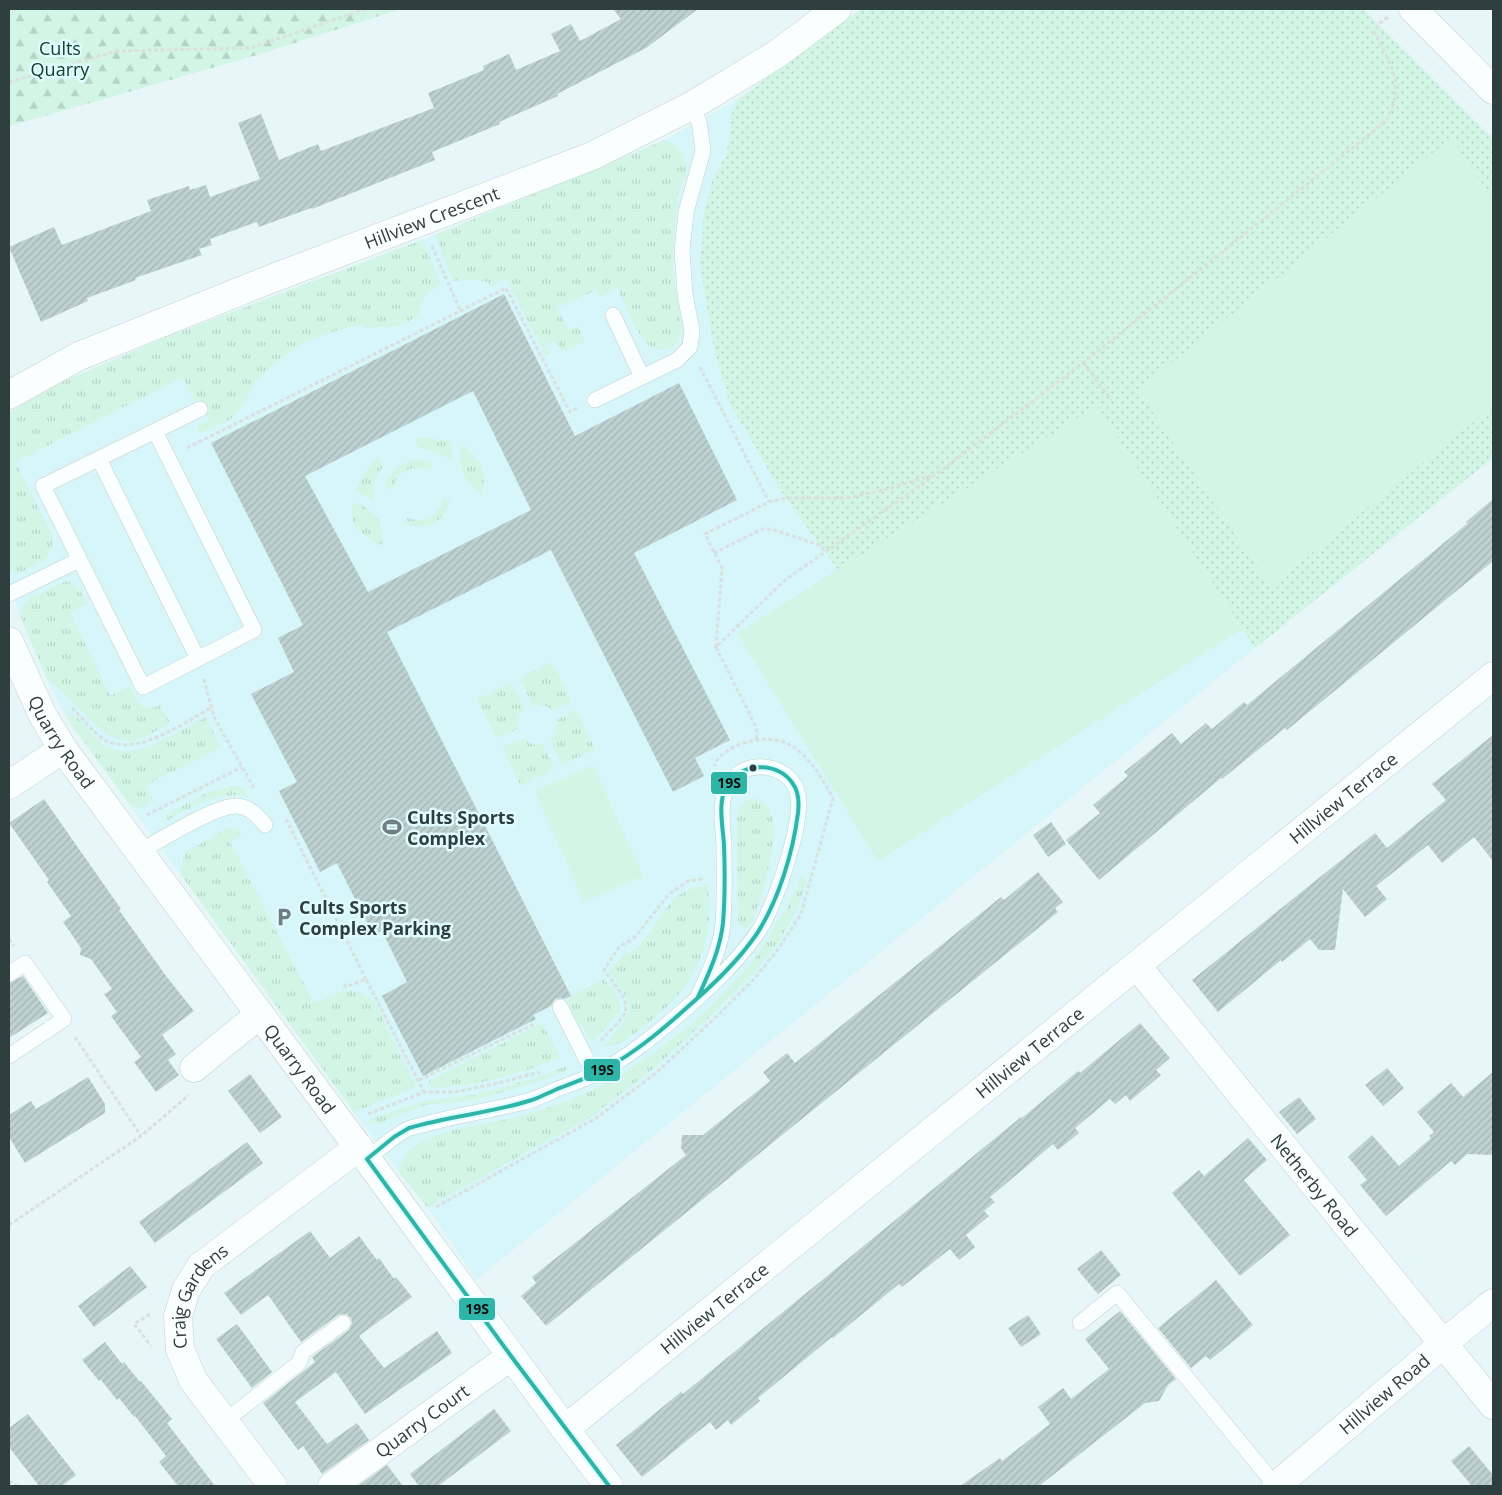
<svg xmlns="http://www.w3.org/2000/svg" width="1502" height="1495" font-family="'Open Sans',sans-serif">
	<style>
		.built { fill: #d6f6f9 }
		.grass { fill: url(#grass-tufts) }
		.forest { fill: url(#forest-firs) }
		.park { fill: url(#park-dots) }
		.pitch { fill: #d2f5e6 }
		.building { fill: url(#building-hatch); fill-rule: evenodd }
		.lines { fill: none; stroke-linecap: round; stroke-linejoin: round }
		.lane-casing { stroke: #c3d1d2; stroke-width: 16 }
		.street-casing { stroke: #c3d1d2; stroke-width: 29 }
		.path { stroke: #dae0e0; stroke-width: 3; stroke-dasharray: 4 2.5; stroke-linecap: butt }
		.lane { stroke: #fbfefe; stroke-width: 15 }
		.street { stroke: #fbfefe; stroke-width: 28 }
		.bus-1-casing { stroke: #e0fcff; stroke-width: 8 }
		.bus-1 { stroke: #2fb5a8; stroke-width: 4 }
		.bus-dot { fill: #2f3e3f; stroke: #e0fcff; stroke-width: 2 }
		.labels { text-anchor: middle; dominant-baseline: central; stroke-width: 5; stroke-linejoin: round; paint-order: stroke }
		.park-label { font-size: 18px; fill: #0f402a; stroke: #e0fcff }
		.street-label { font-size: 18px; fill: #2f3e3f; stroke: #e0fcff }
		.poi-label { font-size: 18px; font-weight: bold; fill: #2f3e3f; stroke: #e0fcff; text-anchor: start }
		.line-badge { stroke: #e0fcff; stroke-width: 2 }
		.pale-badge-label { font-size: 14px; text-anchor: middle; font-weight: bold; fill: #111 }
	</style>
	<defs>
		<pattern id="grass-tufts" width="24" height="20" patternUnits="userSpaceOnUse" patternTransform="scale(1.25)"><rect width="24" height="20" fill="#d2f5e6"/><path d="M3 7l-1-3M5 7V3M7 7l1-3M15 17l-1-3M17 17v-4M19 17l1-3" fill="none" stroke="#b5d3c6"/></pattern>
		<pattern id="forest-firs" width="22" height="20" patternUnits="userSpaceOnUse" patternTransform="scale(1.25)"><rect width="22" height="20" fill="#d2f5e6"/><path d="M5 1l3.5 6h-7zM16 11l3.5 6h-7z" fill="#b5d3c6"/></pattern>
		<pattern id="park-dots" width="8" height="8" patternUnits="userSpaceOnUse" patternTransform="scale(1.25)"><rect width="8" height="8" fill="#d2f5e6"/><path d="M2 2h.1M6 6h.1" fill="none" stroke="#b5d3c6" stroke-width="1.8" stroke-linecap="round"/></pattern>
		<pattern id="building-hatch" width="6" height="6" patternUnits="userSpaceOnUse" patternTransform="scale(1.25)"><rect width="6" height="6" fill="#bdd2d0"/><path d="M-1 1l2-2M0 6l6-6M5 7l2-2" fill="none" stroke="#a3b5b4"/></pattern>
	</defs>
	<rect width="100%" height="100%" fill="#e7f6f8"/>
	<path class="built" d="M861 9H1363L1489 135H1493V458L1255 648 476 1280 430 1210 381 1149 70 723 46 677 26 631 9 582V413L55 385 169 336 422 240 665 140 737 100Z"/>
	<g class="grass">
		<path d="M665 140C677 145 684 152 686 165 689 177 680 183 678 193 677 198 677 204 677 209 674 230 672 251 673 273 674 293 696 348 662 350 639 351 627 304 617 288L600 297 596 290 557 308 568 330 578 326 585 341 562 352 556 340 546 345 551 354H545L506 278 491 287 488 282 473 279 453 281 435 235Z"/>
		<path d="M422 240 441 284C426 293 421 299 418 316L398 326 365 328 362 324C315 335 294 344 259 379 250 388 241 412 231 419 222 425 209 428 199 433L197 426 209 420 198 398 194 400 183 377 15 462 53 537C51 564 36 564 15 575L9 567V413L55 385 169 336Z"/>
		<path d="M425 437 452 442 451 461C441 453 432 450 419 448L415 440Z"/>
		<path d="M463 444 479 461 485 476 481 495C464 478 455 468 463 444Z"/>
		<path d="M379 457 383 467C374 478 373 487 373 501L365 495 355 492C361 477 367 468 379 457Z"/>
		<path d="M413 460H424L433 464 429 471C411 464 398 470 393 489L385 488C389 472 397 465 413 460Z"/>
		<path d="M444 498 450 499C445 523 427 531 404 524L407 518C425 524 438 516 444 498Z"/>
		<path d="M354 502C378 512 382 520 382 545 369 539 352 530 352 514 351 510 354 505 354 502Z"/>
		<path d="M67 581 80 590 87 604 70 612 110 696 130 686C139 704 140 714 161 705L170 723 145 737 132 741 120 740 105 733 46 677 21 618 23 606 30 597C39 595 57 585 67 581Z"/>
		<path d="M552 662 572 702 553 711C546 705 541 704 533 705L519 678Z"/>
		<path d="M511 682 525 709C518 714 517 720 517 729L497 738 477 699Z"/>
		<path d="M576 710 595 749 562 765 550 740C556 733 557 728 557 720Z"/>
		<path d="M64 711C81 715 86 730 99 741 105 747 119 752 128 751 149 751 186 727 206 717L221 748 145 785 152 797 150 803 139 809 131 806 70 723Z"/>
		<path d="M523 738 534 745 542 743 555 769 521 786 502 747Z"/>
		<path d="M233 786 245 789 248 797C218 790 193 807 168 820L165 815 209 792Z"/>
		<path d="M751 798C797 802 761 896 752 921L747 928 740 926 738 921 737 814 743 803Z"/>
		<path d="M228 828 237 829 243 835 230 842 314 1003C338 994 349 982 374 1001L416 1087 354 1112 181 875 182 862 186 852Z"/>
		<path d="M801 875 806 882 796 912 776 946 751 975 714 1013 653 1069 592 1116 427 1207 399 1172C402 1164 404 1154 411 1149 439 1127 479 1127 512 1118 530 1114 549 1108 567 1101 635 1075 720 1008 762 948 769 937 776 924 783 912L786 911Z"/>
		<path d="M708 885C708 895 710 906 709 916 706 966 683 997 643 1027 630 1037 620 1047 603 1046 636 1010 638 1012 609 972L623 955C642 953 659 915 672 901 682 891 695 887 708 885Z"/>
		<path d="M604 979C611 988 622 998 620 1011L593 1042 588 1036 581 1023 579 1026 567 1002 571 996Z"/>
		<path d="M542 1023 560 1057C520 1075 476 1086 431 1088L429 1081Z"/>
		<path d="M569 1065 567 1070 547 1079 475 1100 426 1105 379 1123 369 1124 370 1119 425 1101 474 1095 504 1087 544 1075Z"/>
	</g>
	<path class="forest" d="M9 9H401L257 55 10 126Z"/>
	<path class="park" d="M861 9H1363L1489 135H1493V458L1255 648 1097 406 838 570 780 490 729 402 713 344 700 263 704 213 713 178 725 157 730 137 731 116 737 100Z"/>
	<g class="pitch">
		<path d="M1451 138 1493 199V406L1270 587 1138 390Z"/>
		<path d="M1097 406 1242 629 878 861 737 633Z"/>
		<path d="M593 765 643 876 584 902 535 791Z"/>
	</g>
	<g class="building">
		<path d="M613 9H698L646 48 557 94 558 96 499 122 500 124 432 152 435 160 312 209 311 208 259 227 257 222 210 239 212 245 199 249 202 255 135 278 136 280 87 298 88 301 41 322 9 247 54 227 62 245 151 211 147 200 189 186 190 190 206 185 210 197 260 179 238 123 261 114 279 160 318 144 321 151 434 108 428 93 484 70 483 66 509 54 516 70 560 51 551 34 571 24 580 41 621 19Z"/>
		<path d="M504 294 575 436 679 383 737 500 634 553 730 740 695 758 704 776 673 792 551 550 387 632 571 996 565 999 560 998 555 999 551 1006 533 1015 536 1019 423 1076 382 996 407 982 382 931 373 935 337 863 320 872 279 791 297 782 251 694 294 672 278 638 303 625 211 443ZM473 391 531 510 368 592 305 476Z"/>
		<path d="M1493 499V561L1287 730 1285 728 1222 779 1221 778 1099 880 1066 840 1100 813 1093 805 1128 776 1124 772 1172 733 1181 744 1206 723 1212 729 1244 702 1247 705 1468 523 1466 522Z"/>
		<path d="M1493 735V861L1474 837 1442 863 1428 845 1376 886 1387 899 1365 917 1343 889 1335 950H1319L1310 939 1282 962 1281 960 1218 1012 1192 980 1375 833 1387 848 1446 800 1432 784Z"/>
		<path d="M44 799 121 909 119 910 166 976 194 1011 162 1035 176 1054 168 1060 179 1075 156 1092 134 1062 141 1057 111 1016 117 1012 104 994 112 989 91 959 80 955 81 948 63 922 71 916 47 882 49 880 9 823Z"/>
		<path d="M1051 822 1066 844 1048 857 1033 835Z"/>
		<path d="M1038 872 1063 902 1055 908 1058 912 546 1326 521 1296 536 1283 532 1277 686 1155 681 1148 682 1135H703L770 1081 763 1072 787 1053 795 1063 1001 897 1004 900Z"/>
		<path d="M23 976 48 1013 9 1038V983Z"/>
		<path d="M1140 1023 1170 1058 1156 1070 1161 1075 1130 1101 1126 1095 1115 1104 1110 1099 1075 1128 1079 1133 1058 1150 1053 1144 990 1197 995 1202 984 1211 989 1216 966 1235 975 1247 959 1260 950 1249 902 1287 899 1284 833 1338 832 1337 758 1398 760 1401 731 1425 728 1420 716 1430 710 1422 642 1477 616 1445 681 1392 683 1394 1021 1117 1022 1118 1078 1071 1080 1073Z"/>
		<path d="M1387 1068 1404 1088 1383 1106 1365 1085Z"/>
		<path d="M1493 1072V1155L1467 1154 1455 1165 1451 1161 1386 1216 1360 1185 1367 1180 1348 1157 1372 1135 1399 1166 1431 1138 1429 1136 1434 1132 1417 1112 1451 1083 1463 1097Z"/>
		<path d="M250 1074 282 1117 260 1133 228 1091Z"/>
		<path d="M88 1077 105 1104V1113L25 1163 9 1137V1115L31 1101 36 1109Z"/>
		<path d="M1299 1097 1316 1119 1297 1134 1279 1112Z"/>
		<path d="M1248 1138 1267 1160 1244 1180 1290 1235 1240 1276 1172 1193 1199 1170 1204 1176Z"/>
		<path d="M247 1142 263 1163 155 1243 139 1222Z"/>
		<path d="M310 1231 330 1258 359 1236 377 1260 379 1258 394 1279 396 1277 412 1297 359 1336 384 1368 437 1331 452 1353 365 1414 336 1372 295 1402 327 1444 357 1423 369 1440 322 1474 303 1446 298 1450 263 1403 315 1362 312 1357 349 1330 352 1323 351 1318 346 1314 338 1315 301 1342 268 1295 241 1315 224 1293Z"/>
		<path d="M1101 1250 1121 1275 1098 1294 1077 1269Z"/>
		<path d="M130 1266 147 1287 94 1327 78 1306Z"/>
		<path d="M1216 1280 1253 1325 1210 1360 1206 1356 1191 1368 1158 1328Z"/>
		<path d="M1120 1311 1176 1379 1168 1385 1159 1401 1145 1403 1039 1486H960L1000 1458 1002 1461 1050 1424 1038 1407 1063 1388 1071 1399 1109 1369 1085 1339Z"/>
		<path d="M1028 1315 1041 1334 1021 1347 1008 1328Z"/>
		<path d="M237 1324 272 1372 252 1388 216 1339Z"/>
		<path d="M105 1342 122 1364 124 1362 140 1382 141 1381 172 1419 167 1423 215 1486H178L159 1462 166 1456 135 1416 134 1417 119 1398 117 1400 101 1380 99 1381 82 1360Z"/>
		<path d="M494 1409 511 1431 438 1486H419L410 1474Z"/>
		<path d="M28 1414 76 1475 62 1486H39L9 1447V1428Z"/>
		<path d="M1469 1446 1493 1475V1486H1472L1451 1461Z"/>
		<path d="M387 1465 403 1486H358Z"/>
	</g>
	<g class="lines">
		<g class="lane-casing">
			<g id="lane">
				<path d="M613 315 642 377"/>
				<path d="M595 400 677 360 690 347 692 331 685 294 682 251 686 212 703 151 699 121 691 106"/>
				<path d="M155 431 254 630 143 687 43 486 200 409"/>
				<path d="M99 459 198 659"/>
				<path d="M9 594 79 560"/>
				<path d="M139 852C160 840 216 805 237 806 250 807 258 816 265 825"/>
				<path d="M9 974 25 963 64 1019 9 1056"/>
				<path d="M560 1007 594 1074"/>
				<path d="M367 1159C379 1150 391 1138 404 1131 410 1127 419 1126 426 1124 457 1115 489 1111 520 1103 532 1101 544 1095 555 1090 567 1085 581 1081 593 1075 627 1059 655 1035 683 1011 709 988 736 963 756 935 774 909 803 826 798 795 792 763 743 756 727 786 719 803 723 827 724 845 724 871 725 898 723 923 721 949 708 974 698 997"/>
				<path d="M1080 1323 1117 1293 1276 1486"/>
				<path d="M224 1422 299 1363 303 1352 343 1323"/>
			</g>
		</g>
		<g class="street-casing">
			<g id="street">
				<path d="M1413 9 1493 90"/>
				<path id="s1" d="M9 395 79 356 263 282 592 156 691 106 777 54 837 9"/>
				<path id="s2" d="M9 641 43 716 63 749 367 1159 565 1429 609 1486"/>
				<path d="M9 785 63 749"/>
				<path id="s3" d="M1137 966 1493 1405"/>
				<path d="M194 1068 260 1014"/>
				<path id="s4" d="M565 1429 1493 676"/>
				<path id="s5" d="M273 1486 193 1380 180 1349 178 1316 186 1290 201 1266 359 1147"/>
				<path id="s6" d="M332 1486 511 1356"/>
				<path id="s7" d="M1276 1486 1444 1343 1493 1303"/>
			</g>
		</g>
		<g class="path">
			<path d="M9 82 117 51 250 48 366 9"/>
			<path d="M432 246 460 310"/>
			<path d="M1083 363 1112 400"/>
			<path d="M700 367 769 502"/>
			<path d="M187 448 506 288 570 412 578 408"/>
			<path d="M714 553 762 529H771L820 545 825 553"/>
			<path d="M716 647 722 568 705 534 769 502 786 498H846L888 489 933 475"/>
			<path d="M204 679 214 717 254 788"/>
			<path d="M72 708C82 717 91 731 102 738 133 760 183 723 211 708"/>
			<path d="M757 739 756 727 716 647 785 580 938 473 1083 363 1385 122C1407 86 1391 65 1374 32L1379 24 1388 17"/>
			<path d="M147 815 242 767"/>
			<path d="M286 819 366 979"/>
			<path d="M9 939 14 946"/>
			<path d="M344 984 346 987 366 979 424 1092"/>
			<path d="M75 1037 141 1136"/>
			<path d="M601 1041C606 1034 622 1020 625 1013 630 999 611 981 604 970L619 947 635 937 669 894 688 881 702 879V877"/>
			<path d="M419 1080 536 1023"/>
			<path d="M368 1114 424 1092H455L494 1084 540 1072"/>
			<path d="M436 1207 595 1119 656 1073 717 1016 755 978 779 948 801 914 833 798C812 761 793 728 744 743 731 747 719 754 714 766"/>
			<path d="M9 1225 141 1136 189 1095"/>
			<path d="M150 1314 134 1324 151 1346"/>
			<path d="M9 1481 17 1486"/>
		</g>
		<use href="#lane" class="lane"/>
		<use href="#street" class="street"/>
		<g class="bus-1-casing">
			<path id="bus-1" d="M609 1486 511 1356 367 1159 394 1137 409 1128C449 1116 492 1113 532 1100 540 1097 548 1093 555 1090 572 1083 588 1078 603 1070 639 1051 670 1023 700 996 720 978 740 958 756 935 778 902 793 853 798 813 799 804 799 792 793 784 779 761 741 762 727 785 717 802 723 827 724 845 725 871 725 898 723 923 720 950 709 973 698 997"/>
		</g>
		<use href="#bus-1" class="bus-1"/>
	</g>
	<defs>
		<g id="stadium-bare" transform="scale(1.5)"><path d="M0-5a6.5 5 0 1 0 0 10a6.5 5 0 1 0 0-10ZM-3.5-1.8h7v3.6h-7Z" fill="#6f7e80" stroke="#e0fcff" stroke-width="2.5" paint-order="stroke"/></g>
		<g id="parking-bare" transform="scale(1.5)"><path d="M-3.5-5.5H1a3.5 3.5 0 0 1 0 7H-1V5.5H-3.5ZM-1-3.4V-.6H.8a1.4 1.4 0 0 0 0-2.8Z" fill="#6f7e80" stroke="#e0fcff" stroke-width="2.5" paint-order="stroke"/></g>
	</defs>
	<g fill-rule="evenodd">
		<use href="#stadium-bare" x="392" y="827"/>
		<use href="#parking-bare" x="284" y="917"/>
	</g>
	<circle class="bus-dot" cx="753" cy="768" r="4.5"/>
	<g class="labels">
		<g class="park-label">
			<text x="60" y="48">Cults<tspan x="60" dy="21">Quarry</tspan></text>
		</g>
		<g class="street-label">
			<text stroke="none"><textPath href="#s1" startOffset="459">Hillview Crescent</textPath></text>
			<text stroke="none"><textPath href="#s2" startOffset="114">Quarry Road</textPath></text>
			<text stroke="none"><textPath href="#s4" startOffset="1002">Hillview Terrace</textPath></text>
			<text stroke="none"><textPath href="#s4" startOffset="598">Hillview Terrace</textPath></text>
			<text stroke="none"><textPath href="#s2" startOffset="519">Quarry Road</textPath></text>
			<text stroke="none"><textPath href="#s3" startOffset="282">Netherby Road</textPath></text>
			<text stroke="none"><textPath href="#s5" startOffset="226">Craig Gardens</textPath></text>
			<text stroke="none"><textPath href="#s4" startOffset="192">Hillview Terrace</textPath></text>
			<text stroke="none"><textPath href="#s7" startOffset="142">Hillview Road</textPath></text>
			<text stroke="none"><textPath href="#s6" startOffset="111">Quarry Court</textPath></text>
		</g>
		<g class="poi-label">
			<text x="407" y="817">Cults Sports<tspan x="407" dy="21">Complex</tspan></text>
			<text x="299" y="907">Cults Sports<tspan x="299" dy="21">Complex Parking</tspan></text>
		</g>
	</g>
	<g class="line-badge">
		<rect x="710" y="771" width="38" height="24" rx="5" fill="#2fb5a8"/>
		<rect x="583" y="1058" width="38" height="24" rx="5" fill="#2fb5a8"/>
		<rect x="458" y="1297" width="38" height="24" rx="5" fill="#2fb5a8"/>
	</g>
	<g class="pale-badge-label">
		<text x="729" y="788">19S</text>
		<text x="602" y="1075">19S</text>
		<text x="477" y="1314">19S</text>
	</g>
	<rect width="1502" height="1495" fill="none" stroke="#2f3e3f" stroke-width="20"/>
</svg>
